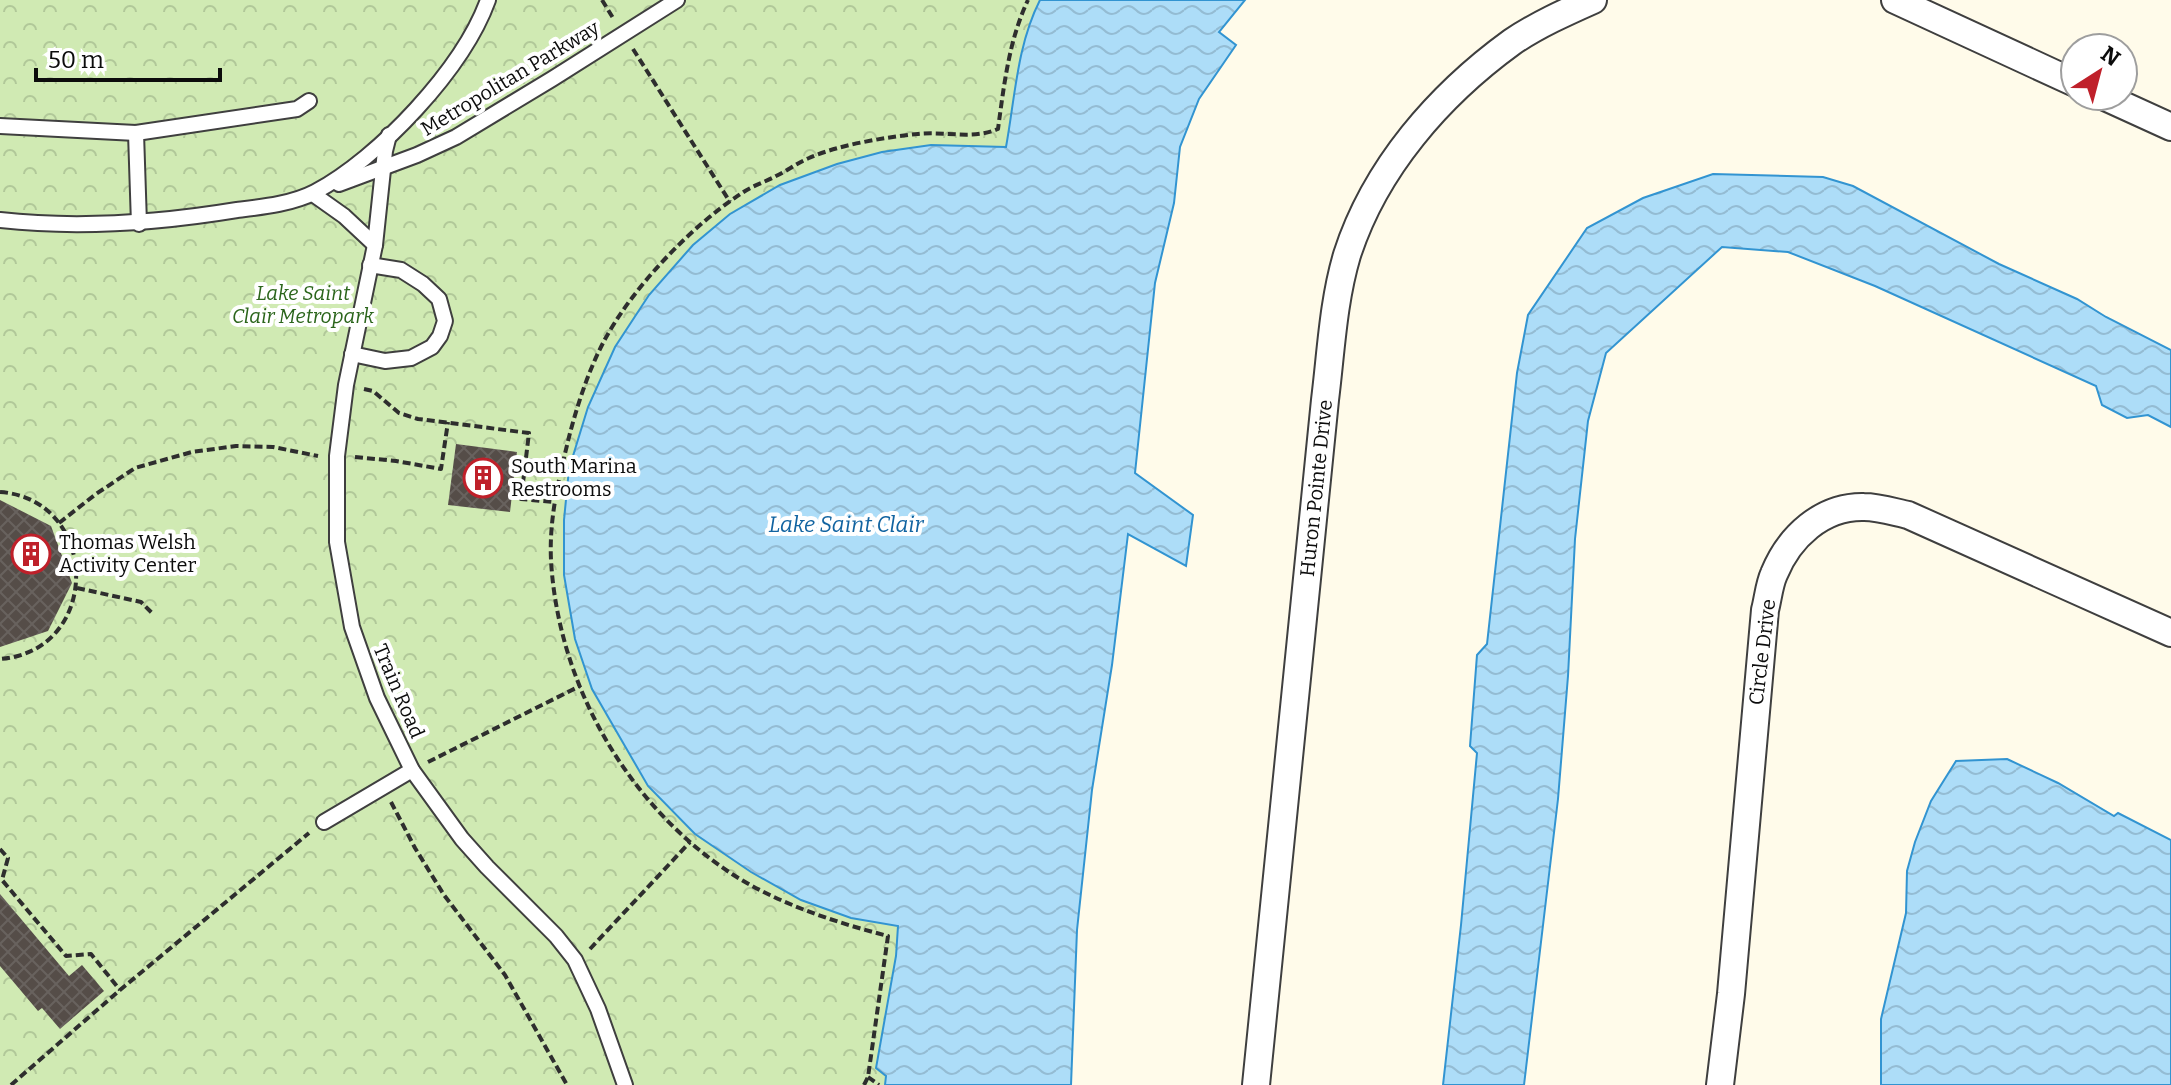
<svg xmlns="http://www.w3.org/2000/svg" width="2171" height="1085" font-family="Bitter,serif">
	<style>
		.park { fill: url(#park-crowns) }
		.water { fill: url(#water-waves); stroke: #3294d1; stroke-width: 2 }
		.building { fill: url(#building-cross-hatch) }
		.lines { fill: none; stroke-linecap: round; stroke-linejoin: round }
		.service-casing { stroke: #3f3f3f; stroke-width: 18 }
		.minor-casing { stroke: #3f3f3f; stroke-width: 30 }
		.path { stroke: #2e2e2e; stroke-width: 4; stroke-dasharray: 8 4; stroke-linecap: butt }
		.service { stroke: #fff; stroke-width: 14 }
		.minor { stroke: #fff; stroke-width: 26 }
		.labels { text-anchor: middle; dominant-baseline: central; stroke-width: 8; stroke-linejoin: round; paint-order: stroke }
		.street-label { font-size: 20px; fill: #0c0c0c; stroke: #fff }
		.park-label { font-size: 20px; font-style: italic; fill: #2b651b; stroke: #fff }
		.poi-label { font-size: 20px; fill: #0c0c0c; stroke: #fff; text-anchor: start }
		.water-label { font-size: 22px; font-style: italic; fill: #1264a1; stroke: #fff }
	</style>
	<defs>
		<pattern id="park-crowns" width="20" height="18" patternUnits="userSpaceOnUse" patternTransform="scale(2)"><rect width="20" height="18" fill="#d0eab3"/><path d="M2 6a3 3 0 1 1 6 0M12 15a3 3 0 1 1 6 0" fill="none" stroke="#b1c899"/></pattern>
		<pattern id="water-waves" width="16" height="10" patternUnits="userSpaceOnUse" patternTransform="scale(2)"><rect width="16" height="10" fill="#adddf8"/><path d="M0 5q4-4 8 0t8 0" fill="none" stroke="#94bcd3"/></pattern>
		<pattern id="building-cross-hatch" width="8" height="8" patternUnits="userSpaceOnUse" patternTransform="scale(2)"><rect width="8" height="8" fill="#554d48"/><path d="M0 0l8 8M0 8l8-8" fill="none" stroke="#68625e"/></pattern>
	</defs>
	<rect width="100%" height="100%" fill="#fffbea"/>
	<path class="park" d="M0 0H1040C1017 45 1014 98 1007 147L931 145 837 164 780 185 730 214 693 245 649 295 615 347 588 407 569 469 564 520V575L575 639 592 689 648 786 695 834 751 872 801 900 851 918 898 926 885 1085H0Z"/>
	<g class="water">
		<path d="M1040 0H1245L1219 32 1236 45 1199 99 1180 147 1174 203 1155 283 1135 473 1193 515 1186 566 1128 534 1112 665 1092 790 1077 930 1071 1085H885L886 1076 876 1068 896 956 898 926 851 918 801 900 751 872 695 834 648 786 592 689 575 639 564 575V520L569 469 588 407 615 347 649 295 693 245 730 214 780 185 837 164 882 152 931 145 1006 147C1015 98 1017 45 1040 0Z"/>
		<path d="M1713 174 1823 177 1853 186 1999 264 2077 299 2106 317 2171 350V427L2148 415 2127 418 2102 405 2096 386 1875 286 1788 252 1722 247 1606 353 1588 421 1575 539 1568 676 1558 799 1524 1085H1443L1461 925 1477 753 1470 746 1477 655 1487 644 1517 373 1528 315 1587 228 1643 198Z"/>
		<path d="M2007 759 2058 783 2114 816 2118 813 2171 840V1085H1881V1019L1906 913 1907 871 1915 842 1931 801 1956 761Z"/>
	</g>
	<g class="building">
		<path d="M456 444 517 452 510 512 448 505Z"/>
		<path d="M0 500 51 526 72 583 48 631 0 647Z"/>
		<path d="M0 894 69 976 82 965 104 991 60 1029 42 1008 38 1011 0 966Z"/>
	</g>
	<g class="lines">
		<g class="service-casing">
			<g id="service">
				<path d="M0 126 136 133 297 109 309 101"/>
				<path d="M136 133 139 224"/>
				<path d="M389 135 385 151 375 245 346 385 337 456V542L352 627 377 698 412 770 462 839 487 867 556 936 575 960 598 1009 625 1085"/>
				<path d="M339 184 417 155 456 137 552 79 677 0"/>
				<path d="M313 194 344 216 375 245"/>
				<path d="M0 220C80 229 158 223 237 210 262 207 292 204 315 192 379 158 463 69 488 0"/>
				<path d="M352 354 385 361 411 358 432 347 440 336 445 321 439 299 423 284 401 270 370 265"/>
				<path d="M324 822 412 770"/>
			</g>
		</g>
		<g class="minor-casing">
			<g id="minor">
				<path d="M1895 0 2075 83"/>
				<path d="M2103 96 2171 127"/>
				<path d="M1256 1085 1325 400C1331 352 1333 302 1347 255 1375 168 1439 95 1512 42 1537 25 1566 12 1593 0"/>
				<path d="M1720 1085 1731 994 1765 610C1768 599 1769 585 1774 574 1789 537 1822 506 1864 507 1878 507 1894 512 1908 515L2171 633"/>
			</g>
		</g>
		<g class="path">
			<path d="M602 0 613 18"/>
			<path d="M633 49 730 202"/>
			<path d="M364 389 373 391 399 413 418 419 529 433 521 499 553 502"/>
			<path d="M355 457 396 461 441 469 448 422"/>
			<path d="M526 460 562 465"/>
			<path d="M0 492C100 499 103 651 0 659"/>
			<path d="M59 523 96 494 135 468 192 452 236 446 273 447 318 456"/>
			<path d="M77 588 141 602 152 613"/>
			<path d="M428 762 580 686"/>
			<path d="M391 802 415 848 444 895 505 975 567 1085"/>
			<path d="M0 849 8 858 2 880 66 956 91 954 120 990"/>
			<path d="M590 949 690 842"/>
			<path d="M868 1077 879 1085"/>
			<path d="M11 1085 120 990 309 833"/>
			<path d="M864 1085 868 1077 888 936C834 922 779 904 732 874 628 806 558 685 551 560 549 518 559 478 569 437 577 406 588 372 603 343 631 289 691 226 742 193 752 186 765 182 776 176 787 171 797 163 809 158 838 145 886 137 918 134 946 131 972 140 998 129 1004 85 1009 40 1028 0"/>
		</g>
		<use href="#service" class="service"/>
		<use href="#minor" class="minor"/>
	</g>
	<defs>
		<g id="building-ring" transform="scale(2)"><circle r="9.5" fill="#fff" stroke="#bf202a" stroke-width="1.5"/><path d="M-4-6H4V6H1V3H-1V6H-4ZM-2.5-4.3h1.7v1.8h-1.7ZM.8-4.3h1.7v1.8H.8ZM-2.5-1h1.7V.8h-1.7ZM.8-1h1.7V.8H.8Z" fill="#bf202a"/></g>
	</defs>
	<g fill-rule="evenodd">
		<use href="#building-ring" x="483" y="478"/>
		<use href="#building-ring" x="31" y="554"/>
	</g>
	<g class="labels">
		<g class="street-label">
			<text transform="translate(510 78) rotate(-31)">Metropolitan Parkway</text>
			<text transform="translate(1316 488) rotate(-84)">Huron Pointe Drive</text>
			<text transform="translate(1762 652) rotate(-83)">Circle Drive</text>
			<text transform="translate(399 691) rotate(67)">Train Road</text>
		</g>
		<g class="park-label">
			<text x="303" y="293">Lake Saint<tspan x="303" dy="23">Clair Metropark</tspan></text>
		</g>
		<g class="poi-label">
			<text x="511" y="466">South Marina<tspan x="511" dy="23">Restrooms</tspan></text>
			<text x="59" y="542">Thomas Welsh<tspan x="59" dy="23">Activity Center</tspan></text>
		</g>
		<g class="water-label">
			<text x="846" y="524">Lake Saint Clair</text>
		</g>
	</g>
	<g transform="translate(2099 72) rotate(36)"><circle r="38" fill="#ffffff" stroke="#9e9e9e" stroke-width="2"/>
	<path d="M0-6L14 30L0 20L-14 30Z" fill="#bf202a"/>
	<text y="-12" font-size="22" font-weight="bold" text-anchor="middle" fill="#0c0c0c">N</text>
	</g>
	<path d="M36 68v12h184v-12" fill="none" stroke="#0c0c0c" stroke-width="4"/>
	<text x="48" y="68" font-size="24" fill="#0c0c0c" stroke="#ffffff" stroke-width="6" paint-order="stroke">50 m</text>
</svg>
